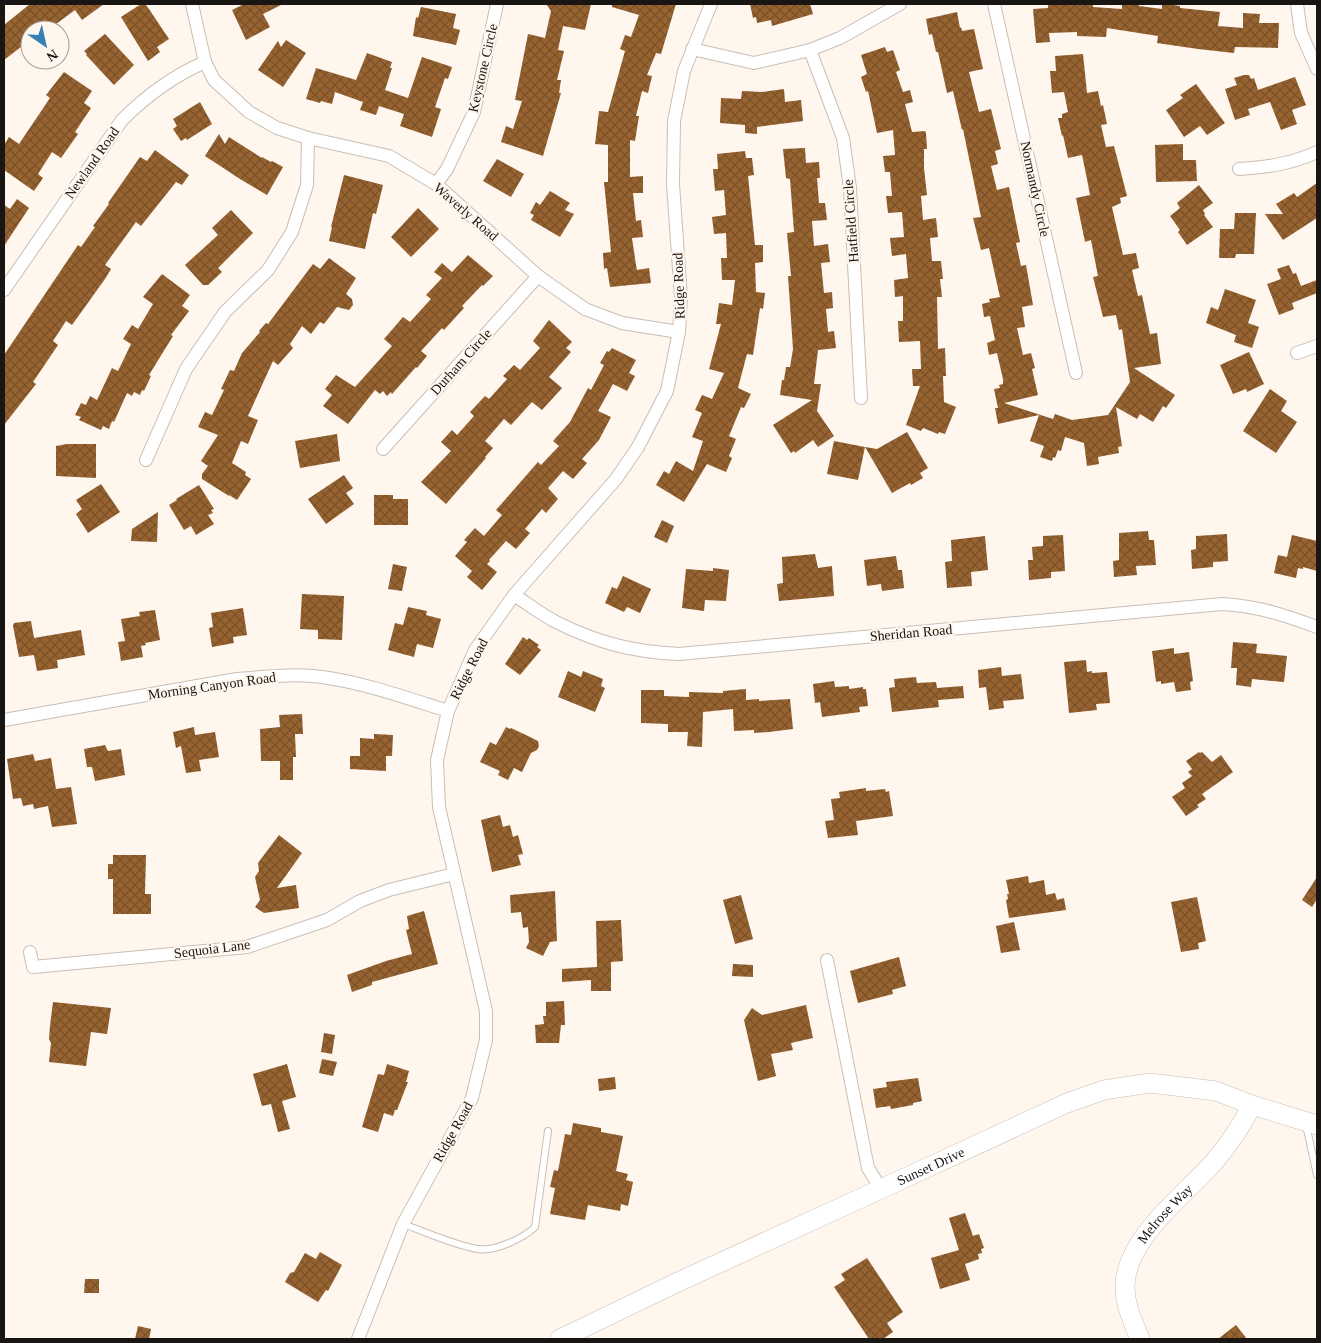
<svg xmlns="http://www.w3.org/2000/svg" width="1321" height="1343" font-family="'Times New Roman',serif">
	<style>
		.building { fill: url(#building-cross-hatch) }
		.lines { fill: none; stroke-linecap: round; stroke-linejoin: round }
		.lane-casing { stroke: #c9beb5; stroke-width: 8 }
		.street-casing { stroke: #c9beb5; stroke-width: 14 }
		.secondary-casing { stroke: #c9beb5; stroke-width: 20 }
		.lane { stroke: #fff; stroke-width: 6 }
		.street { stroke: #fff; stroke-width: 12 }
		.secondary { stroke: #fff; stroke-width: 19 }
		.labels { text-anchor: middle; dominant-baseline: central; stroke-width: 4.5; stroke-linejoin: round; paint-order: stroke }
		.street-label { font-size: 14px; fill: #191512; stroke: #fff6ee }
	</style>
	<defs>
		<pattern id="building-cross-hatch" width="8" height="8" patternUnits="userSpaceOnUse" patternTransform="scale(1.25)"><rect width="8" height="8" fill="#976331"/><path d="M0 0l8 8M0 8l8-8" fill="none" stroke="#7a5028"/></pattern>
	</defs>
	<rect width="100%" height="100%" fill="#fff6ee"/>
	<g class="building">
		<path d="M30 4H104L82 20 75 10 48 30H30V40L4 60V25Z"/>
		<path d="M141 4H145L149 9 169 39 157 47 160 52 148 61 121 17Z"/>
		<path d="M244 4H283L263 14 270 27 246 40 232 10Z"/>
		<path d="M546 4H591L585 30 563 26 558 50 564 51 557 80H561L559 93H561L543 156 501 142 506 126 513 129 522 101 515 100 528 34 545 38 551 11Z"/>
		<path d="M612 4H676L661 54 656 53 647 75 652 76 648 93 642 91 636 116H639L635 141 630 140V177L643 176V193H633L636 221 641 220 643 237 632 238 636 265 637 270 649 268 651 283 610 287 607 268 604 269 603 253 611 252 604 182H608V145L595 144 599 111 608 112 625 51 620 49 625 35 631 37 639 15 612 7Z"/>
		<path d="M750 4H810L813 14 772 26 771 20 757 23 756 17 753 18Z"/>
		<path d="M1048 4H1093V7L1122 9V4H1139V6L1162 9V4H1165L1180 6V8L1220 12 1218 26 1243 28V13L1260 14 1259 23H1279L1278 48 1235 47 1234 53 1198 49 1157 43 1158 36 1107 28 1106 37 1077 36V32L1049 33 1050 42 1036 43 1033 9 1048 8Z"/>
		<path d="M421 7 456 14 453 28 460 30 456 45 413 36 416 17 418 18Z"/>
		<path d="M957 12 960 28 961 27 962 31 974 29 983 69 969 72 979 112 991 109 1001 149 995 151 998 164 991 166 997 190 1009 187 1020 242 1016 243 1021 266 1026 265 1033 305 1022 307 1025 327 1017 328 1023 355 1031 353 1035 368 1032 369 1038 395 1004 403 1053 419 1055 414 1072 420 1108 415 1130 382 1122 329 1119 330 1116 315 1103 317 1093 277 1098 276 1091 240 1085 242 1076 198 1090 195 1087 179 1082 155 1068 158 1063 135 1062 136 1058 118H1062V114L1068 112 1064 92 1052 93 1050 71H1056L1055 56 1083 54 1087 93 1098 91 1101 106 1103 105 1107 124 1101 125 1106 147 1114 146 1127 196 1120 198 1121 203 1112 207 1123 255 1136 253 1139 268 1132 270 1138 296 1142 295 1150 334 1157 333 1161 364 1134 368 1175 395 1166 408 1163 406 1153 422 1140 414 1137 419 1116 407 1122 446 1118 447 1119 453 1098 457 1099 464 1087 466 1084 443 1065 437 1061 451 1058 450 1055 458 1053 457 1052 461 1040 457 1044 446 1030 441 1039 415 998 424 995 408H998L994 389 1000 388 999 385 1003 384V379L997 353 989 355 987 343 995 340 990 316 984 317 982 304 990 302 989 299 1000 297 989 248 981 250 973 218 981 217 963 129 962 130 953 91 947 93 938 52H936L932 34 929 35 926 19Z"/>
		<path d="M105 34 134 65 114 85 86 55 87 54 84 51Z"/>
		<path d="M286 40 306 53 283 87 258 70 278 41 281 47Z"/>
		<path d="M885 47 887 52 893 50 900 70 896 72 903 92 910 90 913 102 905 104 912 132 925 131 926 133 927 149H924V168L927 195 921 196 923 220 936 218 938 237 930 238 932 261H941L943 279H940L942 297H937L938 349 945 348 946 376H943L944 402 956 407 945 434 939 432 938 434 923 428 921 431 906 425 920 386H913L912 369H921L920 341 899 342 898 321H903V296L895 297 894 280 908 278 906 254 892 256 890 238 904 237 902 212 888 213 886 196H892L890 172H885L883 156 895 155 893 130 877 133 868 91 866 92 861 77 867 74 861 55Z"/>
		<path d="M367 53 392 62 390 68H392L385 90 408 98 422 57 452 67 448 79 445 78 435 107 441 109 432 137 400 126 404 114 379 106 376 115 360 110 363 102 335 92 332 104 321 101 320 103 306 99 316 68 356 80Z"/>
		<path d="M64 72 92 91 84 103 91 108 75 132 78 134 61 158 52 152 38 174 43 178 34 191 4 170V145L9 137 19 144 50 98 46 95Z"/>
		<path d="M1244 75H1249L1251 79 1254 78 1258 90 1295 77 1306 105 1292 110 1297 124 1281 130 1270 102 1248 109 1250 115 1235 120 1225 89 1237 85 1234 78Z"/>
		<path d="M1196 84 1225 123 1207 135 1200 126 1184 137 1166 110 1183 98 1180 95Z"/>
		<path d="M784 89 785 102 801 100 803 121 757 127V134L745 133V125L720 123 721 98 741 99 742 91 762 92Z"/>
		<path d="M200 102 212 124 187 140 186 138 181 141 173 129 177 126 173 119Z"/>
		<path d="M219 134 225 144 229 137 262 158V157L271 162 272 161 283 167 267 195 240 179 205 156Z"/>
		<path d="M1183 144V160H1196L1197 181 1156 182 1155 145Z"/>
		<path d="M805 148 806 163 819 162 820 178H817L819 203H825L827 220 812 221 814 246 828 244 830 262 821 263 824 293 832 292 833 308 826 309 828 332 834 331 836 348 818 350 814 384H821L817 411 834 436 818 447 813 440 795 453 794 451 791 453 773 425 812 400 780 395 782 380H784L786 367H790L793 349 788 276H791L787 233 794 232 790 179 786 178 783 149Z"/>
		<path d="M155 150 189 175 182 185 176 182 141 226 136 222 105 265 111 269 105 279 72 325 66 321 53 341 58 345 33 382 36 384 4 425V355L78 245 81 247 95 227 93 226 109 204 108 203 140 157 147 161Z"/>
		<path d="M745 151 746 158H752L754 175 748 176 755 245H763V262L755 263 756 292 765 293 763 309 760 308 753 355 747 354 738 388 751 394 744 408 741 407 729 436 736 439 729 456 732 458 726 472 707 464 684 502 656 485 664 471 669 474 676 461 693 471 703 441 692 437 702 413 695 410 702 395 712 399 724 373 709 369 721 324H716L719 303 732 305 735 280H722L721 258H727L726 233 714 234 712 217 726 215 724 190 715 191 713 169H718L717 154Z"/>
		<path d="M497 159 524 174 511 197 483 181Z"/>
		<path d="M344 175 383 185 376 214 373 213 365 249 329 241 332 227H331Z"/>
		<path d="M1317 183V218L1283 240 1265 214H1283L1276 204 1294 193 1297 197Z"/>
		<path d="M1199 185 1213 203 1203 210 1205 214 1204 215 1213 227 1187 245 1178 232 1180 230 1170 216 1180 208 1177 203Z"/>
		<path d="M550 191 570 203 565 210 574 214 560 237 531 220 534 215 530 213 536 202 540 205Z"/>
		<path d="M17 199 29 208 4 246V205L10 209Z"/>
		<path d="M418 208 439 229 411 257 391 237Z"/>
		<path d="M231 210 253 233 218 268 222 272 208 285H203L185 265 218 235 212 228Z"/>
		<path d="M1235 213H1256L1254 254H1236L1235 258H1219L1220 229H1234Z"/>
		<path d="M468 255 493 276 483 286 482 285 462 306 464 308 444 330 442 328 421 351 427 356 417 368 416 367 392 394 391 392 387 396 383 391 380 394 375 390 348 424 323 406 332 395 325 389 336 375 355 387 392 346 384 339 403 317 410 322 431 299 426 295 442 278 434 272 442 263 452 272Z"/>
		<path d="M329 258 356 278 346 294 352 299 353 305 349 310 337 307 324 324 320 322 311 334 302 326 290 344 293 348 278 365 273 361 248 416 258 420 248 444 241 441 232 463 246 472 245 475 251 479 237 500 229 495V496L202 479V474L208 466 201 461 218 435 198 427 205 412 212 415 224 390 221 389 230 370 234 371 242 353 260 332 259 331 266 323 268 324 313 264 320 269Z"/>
		<path d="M1289 265 1293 274 1296 273 1301 286 1317 280V293L1292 303 1294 309 1279 315 1267 284 1281 279 1277 269Z"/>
		<path d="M162 274 190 295 182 306 189 311 171 335 173 336 149 375 151 376 144 391 142 390 140 395 134 392 132 396 127 393 114 422 112 421 109 429 103 426 101 430 79 420 81 417 75 415 81 403 86 405 90 396 97 400 112 368 118 371 131 344 123 339 132 325 138 329 153 304 143 297Z"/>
		<path d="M1225 289 1256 300 1248 323 1259 327 1252 348 1234 342 1236 335 1206 323 1211 307 1218 310Z"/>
		<path d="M549 320 572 342 566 348 571 352 549 377 562 388 542 410 532 402 511 425 504 419 485 441 493 448 485 457 486 458 446 504 421 482 451 451 441 442 452 430 457 435 474 416 470 412 485 396 489 399 507 379 503 376 514 365 520 370 540 348 533 341Z"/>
		<path d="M612 348 636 360 629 373 635 376 627 391 613 384 598 411 611 417 599 440 582 459 587 463 573 479 563 471 548 488 558 499 546 513 542 509 525 529 530 533 516 549 506 541 489 560 490 561 487 564 497 572 482 590 467 577 472 571 455 556 467 542 464 540 475 528 484 536 502 515 496 510 538 462 541 465 559 446 553 441 570 422 588 388 591 390 604 365 600 363 607 351 609 352Z"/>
		<path d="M1249 352 1264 384 1247 392 1246 389 1233 394 1220 365Z"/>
		<path d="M1270 389 1287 401 1281 411 1297 422 1276 453 1243 431Z"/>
		<path d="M907 432 928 468 920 473 923 478 911 485 910 483 892 493 865 447 877 449Z"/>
		<path d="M337 434 340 461 300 468 295 441Z"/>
		<path d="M834 441 865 447 858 480 827 474Z"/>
		<path d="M67 444H96V478L56 476V446Z"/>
		<path d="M344 475 353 488 346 493 354 504 326 524 308 499Z"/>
		<path d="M101 484 120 512 88 533 76 514 82 509 76 500Z"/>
		<path d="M199 485 214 509 211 510 213 513 208 515 214 524 196 535 191 526 184 530 169 505 177 500 176 499Z"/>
		<path d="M374 495H393V499H408V525H374Z"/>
		<path d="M158 512 157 542 131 541 132 529Z"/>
		<path d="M662 520 674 526 667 543 654 537Z"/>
		<path d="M1148 531 1149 540H1154L1156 565 1136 566 1137 575 1114 577 1113 561 1119 560V533Z"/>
		<path d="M1227 534 1228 561 1213 562V567L1192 569 1191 550 1196 549V536Z"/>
		<path d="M1063 535 1065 571 1051 572V578L1029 580 1028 560H1033L1032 547 1043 546V536Z"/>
		<path d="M1292 535 1317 541V571L1303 567V569L1298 568 1296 578 1274 573 1278 555 1287 557Z"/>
		<path d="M985 536 988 570 971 572 972 586 947 588 945 562 952 561 951 540Z"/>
		<path d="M815 554 818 568 832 566 834 596 779 601 777 584 783 583 782 557Z"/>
		<path d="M896 556 898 570H902L904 588 882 591 881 584 867 586 864 560Z"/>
		<path d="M393 564 407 567 402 591 388 589Z"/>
		<path d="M713 568 729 570 726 601 705 600 704 611 682 608 686 569 713 571Z"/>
		<path d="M623 576 651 589 640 613 627 607 624 612 605 603 612 587 617 589Z"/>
		<path d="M302 594 344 596 342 640 318 639V630L300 629Z"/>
		<path d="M408 607 427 611 426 615 441 619 433 648 417 644 414 657 388 650 395 623 403 625Z"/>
		<path d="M243 608 247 635 233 637 234 643 212 647 209 628 213 627 211 613Z"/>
		<path d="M155 610 160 640 145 643 146 645 141 646 143 657 121 661 118 642 125 641 121 619 140 616 139 612Z"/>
		<path d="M31 621 34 638 81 630 85 655 57 660 58 668 37 671 34 655 19 657 13 626 14 623Z"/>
		<path d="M523 637 527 640 529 638 539 645 537 647 541 650 520 675 505 664Z"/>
		<path d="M1233 642 1257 644 1256 653 1287 656 1284 682 1252 679 1251 687 1236 685 1237 668H1231Z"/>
		<path d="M1174 648V654L1189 652 1193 681 1190 682 1191 690 1176 692 1174 682 1161 684V681L1156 682 1152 651Z"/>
		<path d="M1086 660 1087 672 1092 671V673L1107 672 1110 703 1096 704 1097 710 1069 713 1064 662Z"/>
		<path d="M1001 667 1002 676 1021 674 1024 699 1003 701 1004 708 989 710 986 687 979 688 978 670Z"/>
		<path d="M568 671 581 677 583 671 603 679 601 686 605 688 595 712 558 697Z"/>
		<path d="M916 677 917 683 936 682 937 688 963 686 964 698 938 700 939 707 892 712 889 688 895 687 894 679Z"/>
		<path d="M834 681 835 687 849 686V689L863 687V689H866L868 706 859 707 860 712 822 717 820 702 815 703 813 684Z"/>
		<path d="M746 689V700L759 699V701L790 699 793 729 769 732 754 733V730L734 731 733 709 703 712 702 747 687 746 688 732H668V724L641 723V690H664V696L689 697V692L723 693V691Z"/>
		<path d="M302 714 303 734H295L296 757H293V780H280V761H261L260 729 280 727 279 715Z"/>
		<path d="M194 727 195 735 215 732 219 757 199 760 201 771 186 773 181 746 176 748 173 732Z"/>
		<path d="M506 727 510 729 511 728 528 736 538 741 539 746 537 750 531 753 522 772 514 768 508 780 498 775 500 771 480 762 490 742 496 745Z"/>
		<path d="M374 734 393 735 392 756H386V771L350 769V756H360V738L374 739Z"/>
		<path d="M105 745 108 751 121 749 125 775 95 781 92 767H87L84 749Z"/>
		<path d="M1199 752 1200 753 1202 752 1212 762 1221 755 1233 772 1202 794 1206 799 1197 805 1199 807 1186 816 1172 797 1185 788 1182 783 1192 776 1188 772 1192 769 1186 761Z"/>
		<path d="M33 754 35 761 51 758 56 789 71 787 77 824 52 827 48 806 34 809 33 804 23 806 21 798 13 799 7 759Z"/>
		<path d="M866 788V791L885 789 886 792 889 791 893 816 856 821 858 835 828 838 825 821 834 820 831 799 840 798 839 792Z"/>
		<path d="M500 815 503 827 510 825 513 837 518 835 523 854 518 855 521 865 492 872 481 820Z"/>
		<path d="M279 835 302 853 277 888 296 885 299 908 264 913 255 907 260 900 255 877 259 871 258 863Z"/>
		<path d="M113 855H146L145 894H151V914H113V879H108V864H113Z"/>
		<path d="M1028 876 1029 883 1044 880 1046 895 1055 893 1057 900 1064 898 1066 910 1009 918 1006 900 1008 899 1007 894H1009L1006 880Z"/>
		<path d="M1317 877V899L1312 907 1302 900Z"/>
		<path d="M555 891 557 941 550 942 543 956 526 948 529 942 528 927 523 928 521 912 511 913 510 895Z"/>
		<path d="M741 895 753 939 735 944 723 900Z"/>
		<path d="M1197 897 1206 941 1198 943 1199 949 1181 952 1171 902Z"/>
		<path d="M424 911 438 964 372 982V985L352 992 347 975 386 961 412 954 406 930 409 929 407 916Z"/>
		<path d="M621 920 623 961 611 962V991H591V980L562 982V969L597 967 596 921Z"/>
		<path d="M1014 922 1020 950 1001 953 996 926Z"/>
		<path d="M899 957 906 986 892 990 893 994 858 1003 850 971Z"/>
		<path d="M733 964 753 965V977L732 976Z"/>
		<path d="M564 1001 565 1025H561L559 1043H536L535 1025 544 1024 543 1016H546V1002Z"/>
		<path d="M53 1002 111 1008 107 1034 91 1032 86 1066 49 1062 51 1043 49 1039 50 1026Z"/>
		<path d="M806 1005 813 1038 791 1043 793 1050 771 1054 776 1076 758 1081 744 1020 752 1008 762 1015Z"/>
		<path d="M324 1033 335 1035 332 1054 321 1052Z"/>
		<path d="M322 1059 337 1062 333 1076 319 1073Z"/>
		<path d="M287 1064 296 1097 282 1101 290 1129 278 1132 271 1104 262 1106 253 1074Z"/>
		<path d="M387 1064 409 1071 406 1082H408L397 1110H395L393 1116 384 1113 378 1132 362 1127 378 1074 384 1075Z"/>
		<path d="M615 1077 616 1089 599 1091 598 1079Z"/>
		<path d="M918 1078 922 1101 913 1103V1105L891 1109 890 1106 876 1108 873 1089 887 1087 886 1082Z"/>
		<path d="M573 1123 601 1128V1132L623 1136 616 1171 628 1174 626 1180 633 1182 628 1206 621 1204 620 1211 588 1205 585 1220 550 1214 555 1188 550 1187 554 1170 558 1171 565 1134 571 1135Z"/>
		<path d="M965 1213 973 1236 979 1234 984 1248 981 1249 982 1253 978 1254 979 1259 965 1264 970 1280 940 1289 931 1258 959 1250 949 1218Z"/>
		<path d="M320 1252 342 1265 328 1291 326 1290 318 1302 285 1282 290 1273 294 1272 305 1253 316 1259Z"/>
		<path d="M867 1258 903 1312 887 1323 893 1332 883 1339H869L834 1287 845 1280 841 1274Z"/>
		<path d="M85 1279H99V1293H84Z"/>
		<path d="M1236 1325 1247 1339H1218Z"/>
		<path d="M138 1326 151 1329 149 1339H135Z"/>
	</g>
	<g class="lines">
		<g class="lane-casing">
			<g id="lane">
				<path d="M1306 1125 1317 1175"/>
				<path d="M403 1224C426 1232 454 1245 478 1249 494 1252 524 1238 535 1227L548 1131"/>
			</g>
		</g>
		<g class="street-casing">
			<g id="street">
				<path d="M192 4 205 62 214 80 249 112 277 128 308 138 389 156 436 184 538 276 585 309 622 323 679 332"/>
				<path d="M994 4 1076 373"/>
				<path d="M1297 4 1301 33 1317 69"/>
				<path d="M692 49 754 63 810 50 840 38 900 4"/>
				<path d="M810 50 843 138 850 188 861 398"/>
				<path d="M1239 169C1268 167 1291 164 1317 152"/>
				<path d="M436 184 447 169 474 112 497 4"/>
				<path d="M4 290 122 120C147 95 173 76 205 62"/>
				<path d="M1297 353 1317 346"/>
				<path d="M383 449 538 276"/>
				<path d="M146 460 186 369 225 312 268 270 292 232 307 185 308 138"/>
				<path d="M514 595C528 604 541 614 556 622 598 643 633 652 679 654L1222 604C1258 606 1284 615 1317 627"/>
				<path d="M4 720 237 679C265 677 294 673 322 677 365 683 407 698 448 711"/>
				<path d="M30 952 33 967 247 947 327 920 360 901 389 890 454 874"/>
				<path d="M827 960 868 1168 881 1189"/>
				<path d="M358 1339 403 1224 472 1098 486 1040V1011L439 807 437 760 448 711 475 650 514 595 616 479 638 447 667 391 679 332 681 298 673 184 674 121 684 71 711 4"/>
			</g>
		</g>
		<g class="secondary-casing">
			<g id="secondary">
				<path id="s1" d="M560 1339 678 1282 881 1189 1067 1103 1104 1090 1150 1083 1216 1091 1252 1105 1317 1125"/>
				<path id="s2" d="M1140 1339C1133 1321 1124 1304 1125 1284 1128 1236 1184 1196 1214 1162 1230 1143 1241 1127 1252 1105"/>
			</g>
		</g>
		<use href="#lane" class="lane"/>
		<use href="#street" class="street"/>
		<use href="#secondary" class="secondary"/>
	</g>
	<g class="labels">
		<g class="street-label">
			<text transform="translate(483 68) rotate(-77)">Keystone Circle</text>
			<text transform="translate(92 163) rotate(-55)">Newland Road</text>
			<text transform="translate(1035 189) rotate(78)">Normandy Circle</text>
			<text transform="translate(466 212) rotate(41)">Waverly Road</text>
			<text transform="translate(851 221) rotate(-94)">Hatfield Circle</text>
			<text transform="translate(679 286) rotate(-92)">Ridge Road</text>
			<text transform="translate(461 362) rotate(-48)">Durham Circle</text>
			<text transform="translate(911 633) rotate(-5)">Sheridan Road</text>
			<text transform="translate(469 669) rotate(-63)">Ridge Road</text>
			<text transform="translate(212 686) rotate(-8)">Morning Canyon Road</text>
			<text transform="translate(212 949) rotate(-7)">Sequoia Lane</text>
			<text transform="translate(453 1132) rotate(-61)">Ridge Road</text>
			<text stroke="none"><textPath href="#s1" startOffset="409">Sunset Drive</textPath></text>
			<text stroke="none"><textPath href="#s2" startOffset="140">Melrose Way</textPath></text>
		</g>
	</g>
	<rect width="1321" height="1343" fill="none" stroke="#191512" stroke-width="10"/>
	<g transform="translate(45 45) rotate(146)"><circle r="24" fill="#fff6ee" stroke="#a39c96"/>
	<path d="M0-4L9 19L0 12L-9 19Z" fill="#3780b4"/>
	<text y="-8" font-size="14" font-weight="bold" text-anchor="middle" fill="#191512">N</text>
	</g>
</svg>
